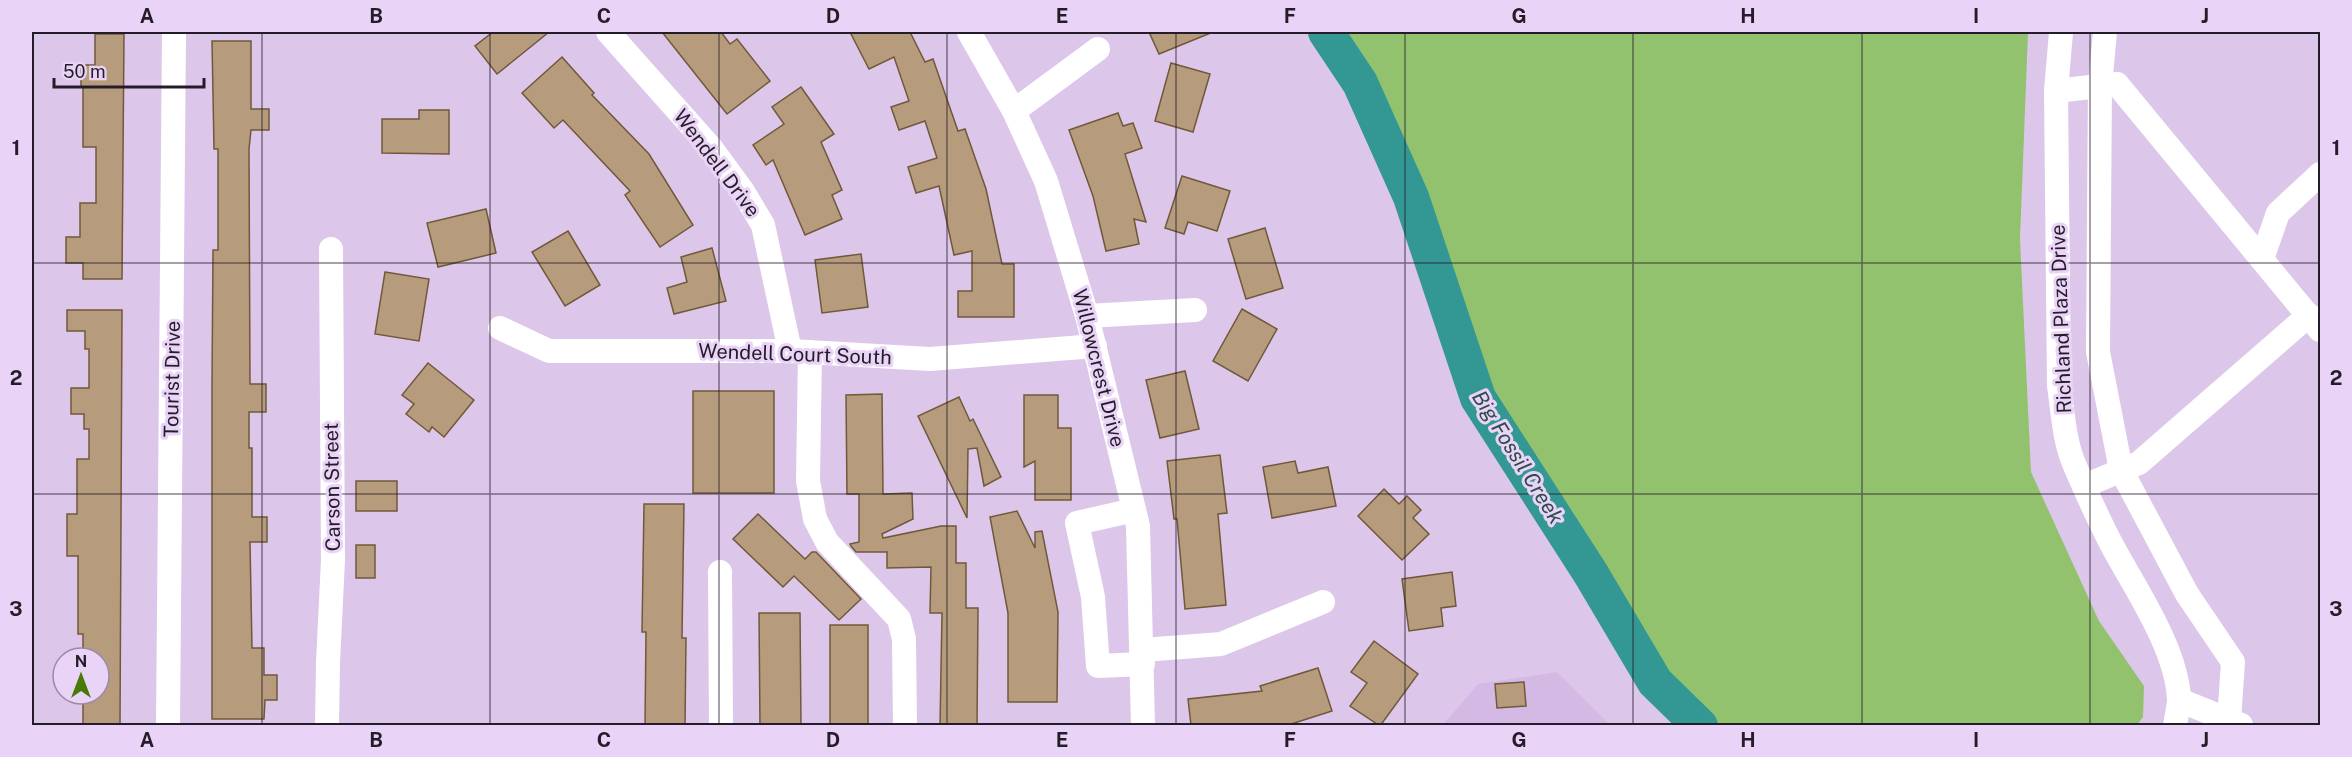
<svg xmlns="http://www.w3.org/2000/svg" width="2352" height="757" font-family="'Public Sans',sans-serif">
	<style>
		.built { fill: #d3b9e3 }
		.green { fill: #93c26e }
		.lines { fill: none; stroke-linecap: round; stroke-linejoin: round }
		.river { stroke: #339794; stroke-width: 36 }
		.building { fill: #b69c7c; stroke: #70583b; stroke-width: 1.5 }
		.minor { stroke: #fff; stroke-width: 24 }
		.grid { fill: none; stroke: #251c29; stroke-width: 1.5; stroke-opacity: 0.55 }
		.labels { text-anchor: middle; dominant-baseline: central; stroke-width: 6; stroke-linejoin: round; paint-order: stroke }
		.street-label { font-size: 20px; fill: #251c29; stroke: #e9d4f7 }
		.water-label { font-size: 21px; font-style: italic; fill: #2e4c4b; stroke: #e9d4f7 }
		.neatline { fill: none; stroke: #251c29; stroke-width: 2 }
		.grid-label { font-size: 20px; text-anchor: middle; font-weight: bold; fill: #251c29 }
	</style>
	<rect width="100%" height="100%" fill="#dcc7ea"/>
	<path class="built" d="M1557 672 1610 725 1442 726 1478 684Z"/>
	<path class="green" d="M1326 32H2028L2020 239 2031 472 2099 621 2144 686 2143 717 2137 725H1700L1655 682 1591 574 1478 398 1411 197 1360 83Z"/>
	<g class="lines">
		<path class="river" d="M1326 32 1360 83 1411 197 1478 398 1591 574 1655 682 1700 726"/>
	</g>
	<g class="building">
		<path d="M493 32H549L497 74 475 46Z"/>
		<path d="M662 32H721L730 44 737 39 770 81 727 114Z"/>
		<path d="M850 32H910L925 62 933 59 958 131 965 129 986 189 1002 264H1014V317H958V291H972V251L954 255 939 186 916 193 908 167 937 158 925 121 899 130 891 107 909 101 894 57 869 69Z"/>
		<path d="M1149 32H1213L1159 54Z"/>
		<path d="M95 34H124L122 279H83V263H66V237H80V203H96V147H83V87H81V65H95Z"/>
		<path d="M212 41H251V109H269V130H251L249 149 250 384H266V412H249V448H252V517H267V542H250L252 648H264V675H277V700H265L264 719H212V384L213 250H218V149H214Z"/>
		<path d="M562 57 594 93 592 95 649 154 693 225 660 247 625 195 630 191 563 120 554 128 522 93Z"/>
		<path d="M1171 63 1210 74 1193 132 1155 121Z"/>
		<path d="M801 87 834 134 821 142 842 190 832 195 842 219 805 235 773 160 766 165 753 145 784 124 772 107Z"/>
		<path d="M419 110H449V154L382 153V119H419Z"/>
		<path d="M1118 113 1123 126 1133 123 1142 148 1125 154 1146 222 1134 219 1139 244 1106 251 1093 196 1069 130Z"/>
		<path d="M1182 176 1230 191 1217 231 1188 222 1184 234 1165 228Z"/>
		<path d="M486 209 496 253 438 267 427 223Z"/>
		<path d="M1265 228 1283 288 1246 299 1228 239Z"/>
		<path d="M568 231 600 285 565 306 532 252Z"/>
		<path d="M712 248 726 301 674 314 667 288 687 282 681 257Z"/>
		<path d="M861 254 868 307 822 313 815 260Z"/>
		<path d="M385 272 429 279 419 341 375 334Z"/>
		<path d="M1242 309 1277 329 1248 381 1213 361Z"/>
		<path d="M67 310H122L120 726H83V694H99V658H83V634H78V556H67V514H77V459H89V429H84V414H71V388H89V349H85V331H67Z"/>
		<path d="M428 363 474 400 444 437 432 427 429 432 406 414 414 404 402 395Z"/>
		<path d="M1185 371 1199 429 1160 438 1146 380Z"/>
		<rect x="693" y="391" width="81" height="102"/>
		<path d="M882 394 883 494 912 493 913 519 882 534 883 538 941 526H956V563H966V608H978L977 726H940L942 613H930L931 567 887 568V552H856L851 546 850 544 859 542V494H847L846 395Z"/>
		<path d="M1024 395H1058V428H1071V500H1035V461L1024 467Z"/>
		<path d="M959 397 970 421 973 419 1001 477 984 486 977 448 968 449 967 518 918 416Z"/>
		<path d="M1220 455 1227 513 1218 514 1226 605 1185 609 1177 519H1174L1167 461Z"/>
		<path d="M1295 461 1298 473 1328 467 1336 506 1272 518 1263 467Z"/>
		<rect x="356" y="481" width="41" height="30"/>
		<path d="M1384 489 1399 504 1407 496 1421 510 1413 518 1429 534 1402 560 1358 516Z"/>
		<path d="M644 504H684L682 638H686L685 726H645L646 632H642Z"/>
		<path d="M1017 511 1035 548V532L1042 531 1058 612 1057 702H1008V613L990 517Z"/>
		<path d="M758 514 805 559 812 552H816L861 599 839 620 794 576 783 587 733 539Z"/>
		<rect x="356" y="545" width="19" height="33"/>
		<path d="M1452 572 1456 606 1441 608 1443 626 1409 631 1402 579Z"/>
		<path d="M759 613H800L801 726H760Z"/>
		<rect x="830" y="625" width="38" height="101"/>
		<path d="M1374 641 1418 674 1380 726 1350 706 1367 683 1351 672Z"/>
		<path d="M1318 668 1332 711 1285 726 1191 725 1188 699 1262 691 1260 686Z"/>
		<path d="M1524 682 1526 706 1497 708 1495 684Z"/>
	</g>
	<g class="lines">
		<g class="minor">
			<path d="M608 32 712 149 742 190 763 225 790 351"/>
			<path d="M969 32 1014 111 1046 181 1087 316 1138 526 1143 726"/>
			<path d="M2061 32 2056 91 2059 386C2063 412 2064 442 2075 466 2087 494 2100 523 2114 549 2137 591 2177 650 2179 699 2179 707 2176 717 2175 726"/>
			<path d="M2105 32 2100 86 2098 352 2121 470 2187 594 2233 662 2229 720"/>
			<path d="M2056 91 2117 84 2320 330"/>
			<path d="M1014 111 1098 49"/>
			<path d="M2262 259 2278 213 2320 174"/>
			<path d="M1087 316 1195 310"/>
			<path d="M500 328 549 351H790L930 359 1095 346"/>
			<path d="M810 352 808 481 815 519 827 542 899 619 904 639 905 726"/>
			<path d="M2084 486 2139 463 2309 315"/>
			<path d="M1134 510 1077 523 1093 597 1098 666 1143 664"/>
			<path d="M720 572 721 726"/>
			<path d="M1143 650 1221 644 1323 602"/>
			<path d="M2179 700 2241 725"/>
			<path d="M168 726 174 32"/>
			<path d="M327 726 328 662 333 560 331 249"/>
		</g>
	</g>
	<path class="grid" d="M262 32V726M490 32V726M719 32V726M947 32V726M1176 32V726M1405 32V726M1633 32V726M1862 32V726M2090 32V726M32 263H2320M32 494H2320"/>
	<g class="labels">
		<g class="street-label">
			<text transform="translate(717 163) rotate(53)">Wendell Drive</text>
			<text transform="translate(2061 319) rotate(-92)">Richland Plaza Drive</text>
			<text transform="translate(795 354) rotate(2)">Wendell Court South</text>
			<text transform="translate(1099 368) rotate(76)">Willowcrest Drive</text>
			<text transform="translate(172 379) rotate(-89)">Tourist Drive</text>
			<text transform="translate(332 487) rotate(-91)">Carson Street</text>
		</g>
		<g class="water-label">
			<text transform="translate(1518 457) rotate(58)">Big Fossil Creek</text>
		</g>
	</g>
	<rect width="2352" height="757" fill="none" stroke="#e9d4f7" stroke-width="66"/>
	<g transform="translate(81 676)"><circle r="28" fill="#e9d4f7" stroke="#9b8aa5" stroke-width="1.5"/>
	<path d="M0-4.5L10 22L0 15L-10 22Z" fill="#487a06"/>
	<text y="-9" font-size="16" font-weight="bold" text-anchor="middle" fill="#251c29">N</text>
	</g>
	<path d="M54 78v9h150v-9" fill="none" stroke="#251c29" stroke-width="3"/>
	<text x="63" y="78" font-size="18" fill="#251c29" stroke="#e9d4f7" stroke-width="4.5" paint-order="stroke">50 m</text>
	<rect x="33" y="33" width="2286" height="691" class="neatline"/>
	<g class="grid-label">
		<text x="147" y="23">A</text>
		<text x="376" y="23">B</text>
		<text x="604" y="23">C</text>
		<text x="833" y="23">D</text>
		<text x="1062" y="23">E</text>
		<text x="1290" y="23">F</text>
		<text x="1519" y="23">G</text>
		<text x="1748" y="23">H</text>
		<text x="1976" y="23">I</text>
		<text x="2205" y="23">J</text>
		<text x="16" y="155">1</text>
		<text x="2336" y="155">1</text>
		<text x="16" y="385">2</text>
		<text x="2336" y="385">2</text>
		<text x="16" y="616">3</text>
		<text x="2336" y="616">3</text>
		<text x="147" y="747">A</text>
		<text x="376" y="747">B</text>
		<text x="604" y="747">C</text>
		<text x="833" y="747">D</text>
		<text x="1062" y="747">E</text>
		<text x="1290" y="747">F</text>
		<text x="1519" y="747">G</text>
		<text x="1748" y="747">H</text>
		<text x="1976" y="747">I</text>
		<text x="2205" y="747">J</text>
	</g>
</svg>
